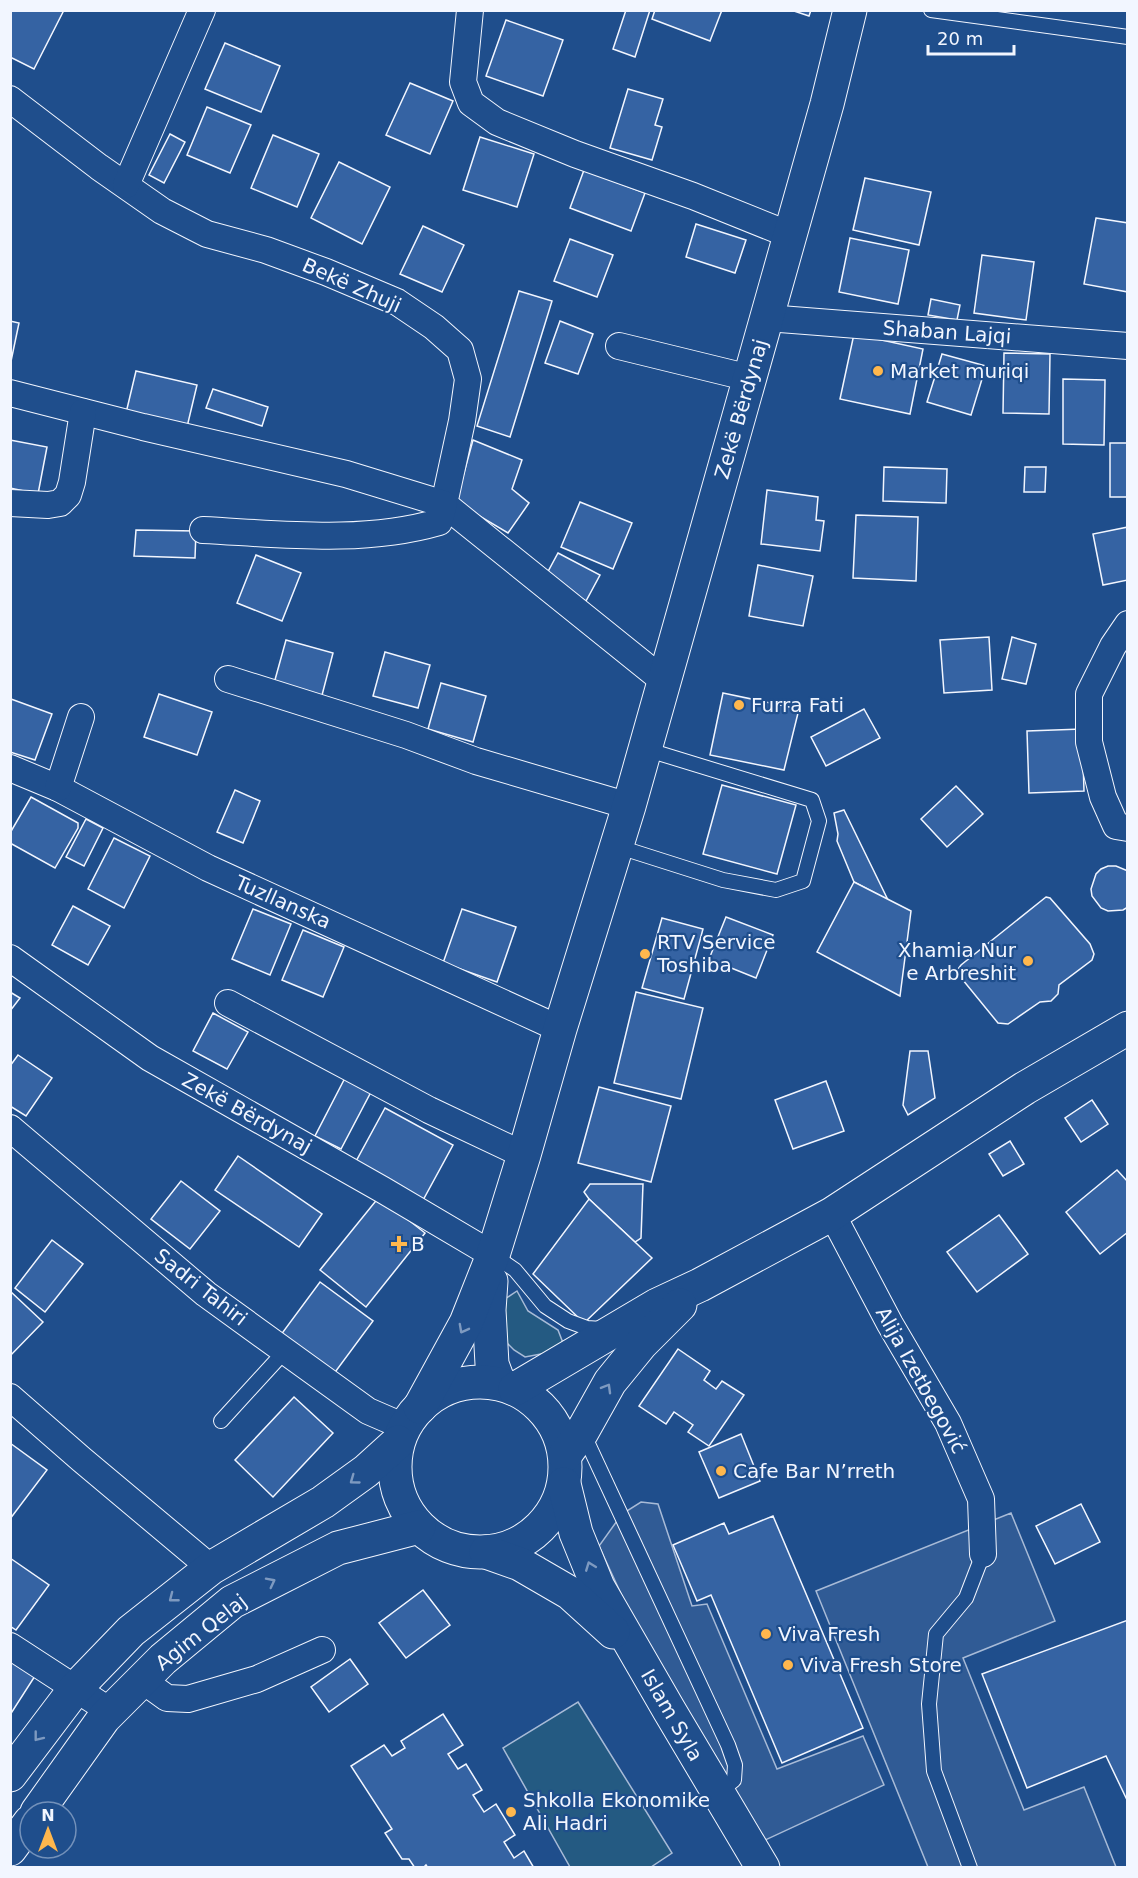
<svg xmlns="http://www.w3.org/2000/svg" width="1138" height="1878" font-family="'DejaVu Sans',sans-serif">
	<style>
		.green { fill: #245a82; stroke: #a8bbd7; stroke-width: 1.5 }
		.parking { fill: #305b95; stroke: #a8bbd7; stroke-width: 1.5 }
		.building { fill: #3563a3; stroke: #f2f6ff; stroke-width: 1.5 }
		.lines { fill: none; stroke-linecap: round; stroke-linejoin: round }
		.lane-casing { stroke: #f2f6ff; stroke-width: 16 }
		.street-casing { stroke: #f2f6ff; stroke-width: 28 }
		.secondary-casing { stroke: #f2f6ff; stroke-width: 35 }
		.lane { stroke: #1f4e8c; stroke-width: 14 }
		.street { stroke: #1f4e8c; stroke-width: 26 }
		.secondary { stroke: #1f4e8c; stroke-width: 33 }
		.oneway { stroke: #7e9ac0 }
		.poi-dot { fill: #ffb74d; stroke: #1f4e8c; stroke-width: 2 }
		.labels { text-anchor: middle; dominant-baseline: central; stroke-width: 4.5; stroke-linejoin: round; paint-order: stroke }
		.street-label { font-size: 20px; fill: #f2f6ff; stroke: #1f4e8c }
		.poi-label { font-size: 20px; fill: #f2f6ff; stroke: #1f4e8c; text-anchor: start }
	</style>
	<rect width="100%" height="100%" fill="#1f4e8c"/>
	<g class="green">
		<path d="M517 1291 528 1311 558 1330 563 1343 557 1351 525 1357 514 1350 505 1341V1299Z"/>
		<path d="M578 1702 672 1853 651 1867H570L503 1748Z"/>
	</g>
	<g class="parking">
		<path d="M641 1502 658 1504 692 1606 707 1604 777 1769 863 1736 884 1785 761 1842 646 1648 599 1546 622 1514Z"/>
		<path d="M1011 1513 1055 1621 963 1658 1024 1810 1084 1787 1116 1867H928L816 1591Z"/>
	</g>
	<g class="building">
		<path d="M10 10H64L34 69 10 57Z"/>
		<path d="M626 10H650L635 57 613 49Z"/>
		<path d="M655 10H722L710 41 652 19Z"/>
		<path d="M791 10H811L809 16Z"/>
		<path d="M506 20 563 40 543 96 486 76Z"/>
		<path d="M225 43 280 66 261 112 205 89Z"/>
		<path d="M410 83 453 101 430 154 386 135Z"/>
		<path d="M628 89 663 99 655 125 662 127 652 160 610 148Z"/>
		<path d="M207 107 251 125 230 173 187 155Z"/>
		<path d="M170 134 185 142 164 183 149 175Z"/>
		<path d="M273 135 319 154 297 207 251 188Z"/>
		<path d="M480 137 534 154 517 207 463 190Z"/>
		<path d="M339 162 390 187 362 244 311 218Z"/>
		<path d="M584 170 645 193 631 231 570 208Z"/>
		<path d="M865 178 931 192 919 245 853 230Z"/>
		<path d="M1096 218 1128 223V292L1084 284Z"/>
		<path d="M696 224 746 240 735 273 686 257Z"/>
		<path d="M423 226 464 245 442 292 400 274Z"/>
		<path d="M850 238 909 250 898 304 839 292Z"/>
		<path d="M570 239 613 255 597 297 554 281Z"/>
		<path d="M982 255 1034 262 1026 320 974 313Z"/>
		<path d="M519 291 552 301 510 437 477 426Z"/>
		<path d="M931 299 960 305 957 320 928 315Z"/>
		<path d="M10 321 19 323 10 366Z"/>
		<path d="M560 321 593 334 578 374 545 363Z"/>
		<path d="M854 334 923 349 910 414 840 399Z"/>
		<path d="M1004 353 1050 354 1049 414 1003 413Z"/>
		<path d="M942 354 986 366 971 415 927 402Z"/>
		<path d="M136 371 197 385 187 427 126 413Z"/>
		<path d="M1063 379 1105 380 1104 445 1063 444Z"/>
		<path d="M213 389 268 407 262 426 206 408Z"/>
		<path d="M10 440 47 447 38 494 10 488Z"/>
		<path d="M473 440 522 460 512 489 529 503 508 533 456 502Z"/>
		<rect x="1110" y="443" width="18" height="54"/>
		<path d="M884 467 947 469 946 503 883 501Z"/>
		<path d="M1025 467H1046L1045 492H1024Z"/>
		<path d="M767 490 818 497 816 520 824 521 820 551 761 544Z"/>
		<path d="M580 502 632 523 613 569 561 547Z"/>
		<path d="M856 515 918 517 916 581 853 578Z"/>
		<path d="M1128 527V580L1103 585 1093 534Z"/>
		<path d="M136 530 196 531 195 558 134 556Z"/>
		<path d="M558 553 600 575 586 601 544 579Z"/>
		<path d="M256 555 301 573 282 621 237 603Z"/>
		<path d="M758 565 813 576 803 626 749 616Z"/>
		<path d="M989 637 992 690 944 693 940 640Z"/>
		<path d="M1012 637 1036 644 1026 684 1002 679Z"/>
		<path d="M286 640 333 653 321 699 273 687Z"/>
		<path d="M385 652 430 665 418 708 373 696Z"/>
		<path d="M441 683 486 696 473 742 428 729Z"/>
		<path d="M723 693 799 709 784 770 710 755Z"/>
		<path d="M159 694 212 712 197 755 144 737Z"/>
		<path d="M11 699 52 714 35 760 10 752Z"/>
		<path d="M864 709 880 738 826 766 811 737Z"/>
		<path d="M1082 729 1084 791 1029 793 1027 731Z"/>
		<path d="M722 785 796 805 777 874 703 854Z"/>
		<path d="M956 786 983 814 947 847 921 819Z"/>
		<path d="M235 790 260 801 243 843 217 832Z"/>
		<path d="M31 797 78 823V828L55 868 10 843V833Z"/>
		<path d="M844 810 888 900 854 882 837 841 838 834 834 813Z"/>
		<path d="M86 819 103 828 84 866 66 857Z"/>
		<path d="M114 838 150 856 124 908 88 889Z"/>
		<path d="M1108 866H1116L1128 871V907L1123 910 1108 911 1101 908 1092 896 1091 889 1096 874 1101 869Z"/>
		<path d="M854 882 911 911 900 996 817 952Z"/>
		<path d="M1046 897 1050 898 1090 944 1094 954 1092 960 1059 985 1058 994 1051 1001 1040 1002 1008 1024 998 1023 958 974V969L961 965Z"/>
		<path d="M73 906 110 926 88 965 52 945Z"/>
		<path d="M253 909 291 924 270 975 232 959Z"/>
		<path d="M462 909 516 927 497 982 443 963Z"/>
		<path d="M726 917 773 935 756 978 709 959Z"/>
		<path d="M662 918 703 929 684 999 642 988Z"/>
		<path d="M303 930 344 947 323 997 282 980Z"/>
		<path d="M10 992 20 998 10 1011Z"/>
		<path d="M636 992 703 1008 681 1099 614 1083Z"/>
		<path d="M213 1013 248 1032 227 1069 193 1051Z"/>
		<path d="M910 1051H928L935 1098 908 1115 903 1105Z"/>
		<path d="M18 1055 52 1078 26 1116 10 1106V1066Z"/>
		<path d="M346 1076 372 1090 341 1149 315 1136Z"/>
		<path d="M826 1081 844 1131 793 1149 775 1100Z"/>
		<path d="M599 1087 671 1106 651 1182 578 1163Z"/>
		<path d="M1092 1100 1108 1124 1081 1142 1065 1118Z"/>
		<path d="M385 1108 453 1145 422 1202 354 1165Z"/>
		<path d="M1010 1141 1024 1164 1003 1176 989 1154Z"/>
		<path d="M238 1156 322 1214 299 1247 215 1190Z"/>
		<path d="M1117 1170 1128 1182V1232L1100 1254 1066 1212Z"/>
		<path d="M181 1181 220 1211 190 1249 151 1219Z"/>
		<path d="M590 1184H643L641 1238 635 1242 589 1199 584 1192Z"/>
		<path d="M379 1197 425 1233 366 1307 320 1270Z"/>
		<path d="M589 1199 652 1258 584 1323 533 1274Z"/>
		<path d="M999 1215 1028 1254 977 1292 947 1252Z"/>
		<path d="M52 1240 83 1264 45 1312 15 1288Z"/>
		<path d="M320 1282 373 1321 333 1375 280 1336Z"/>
		<path d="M10 1291 43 1322 10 1356Z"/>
		<path d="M678 1349 710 1371 704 1380 716 1389 722 1381 744 1395 709 1446 688 1432 693 1425 674 1412 666 1424 639 1406Z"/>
		<path d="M294 1397 333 1433 273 1497 235 1460Z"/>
		<path d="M741 1434 760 1481 719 1498 699 1452Z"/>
		<path d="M10 1443 47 1470 10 1519Z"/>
		<path d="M1081 1504 1100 1542 1055 1564 1036 1526Z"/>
		<path d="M773 1516 863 1728 782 1763 711 1595 697 1601 673 1545 724 1523 729 1534Z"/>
		<path d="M10 1558 49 1585 16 1630 10 1626Z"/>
		<path d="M423 1590 450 1625 406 1658 379 1623Z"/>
		<path d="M1128 1620V1802L1106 1756 1027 1788 982 1674Z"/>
		<path d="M350 1659 368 1684 329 1712 311 1687Z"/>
		<path d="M10 1661 35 1676 10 1715Z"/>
		<path d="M443 1714 463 1745 448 1754 458 1769 466 1764 482 1790 473 1795 484 1812 496 1804 515 1835 504 1842 514 1858 524 1851 534 1868H428L426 1865 423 1868H415L409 1859H402L385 1833 392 1829 351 1766 384 1745 392 1756 405 1748 401 1741Z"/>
	</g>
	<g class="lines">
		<g class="lane-casing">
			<g id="lane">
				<path d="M931 10 1128 37"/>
				<path d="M616 846 723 880 776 890 803 881 819 821 812 800 645 749"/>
				<path d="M493 1255 515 1270 545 1306 568 1321 587 1328 602 1329"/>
				<path d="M221 1421 285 1351"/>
				<path d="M583 1433 728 1745 735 1765 734 1780 718 1793"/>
				<path d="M970 1868 934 1771 929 1704 936 1634 966 1598 983 1554"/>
			</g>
		</g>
		<g class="street-casing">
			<g id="street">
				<path d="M470 10 463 82 471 103 497 122 575 154 693 196 790 235"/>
				<path d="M10 99 99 167 162 211 207 234 266 250 326 272 397 302 434 327 460 350 468 379 462 421 444 504 664 681"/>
				<path d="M126 185 202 10"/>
				<path d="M767 318 1128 346"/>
				<path d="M619 346 750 378"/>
				<path d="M10 393 143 427 346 474 444 504 439 522C363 544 281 534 203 530"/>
				<path d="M10 503 48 505 60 503 68 495 72 482 83 412"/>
				<path d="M1128 624 1113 646 1089 694V742L1103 797 1116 826 1128 828"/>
				<path d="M228 679 406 735 476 761 629 806"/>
				<path d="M10 768 58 788 208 868 560 1029"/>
				<path d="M58 788 81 717"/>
				<path d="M10 958 150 1058 383 1190 493 1255"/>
				<path d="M228 1003 429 1110 524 1155"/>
				<path d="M10 1128 206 1294 368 1411 405 1427"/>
				<path d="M832 1214 890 1324 948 1423 981 1499 983 1554"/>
				<path d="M10 1397 81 1459 211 1568"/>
				<path d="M10 1646 110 1711"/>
				<path d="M142 1680 167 1698 188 1699 257 1679 322 1650"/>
			</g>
		</g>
		<g class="secondary-casing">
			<g id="secondary">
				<path d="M491 1281 489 1310 492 1364 499 1383"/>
				<circle cx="480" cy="1467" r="85"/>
				<path d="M515 1389 657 1305 700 1285 832 1214 1025 1088 1128 1028"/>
				<path d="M420 1407 466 1323 493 1255 524 1155 560 1029 629 806 827 104 850 10"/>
				<path d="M565 1455 582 1432 610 1382 641 1344 680 1305"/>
				<path d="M564 1484 576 1533 598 1587 669 1710 763 1868"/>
				<path d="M486 1552 520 1564 570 1593 613 1632"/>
				<path d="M10 1775 75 1689 131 1631 211 1568 323 1502 366 1471 398 1442"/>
				<path d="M37 1812 104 1718 163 1659 232 1602 338 1548 419 1527"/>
				<path d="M10 1849 30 1822"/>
			</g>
		</g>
		<use href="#lane" class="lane"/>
		<use href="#street" class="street"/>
		<use href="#secondary" class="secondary"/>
	</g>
	<defs><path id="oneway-chevron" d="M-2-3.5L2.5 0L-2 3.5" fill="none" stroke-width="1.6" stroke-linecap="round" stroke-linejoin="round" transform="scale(1.5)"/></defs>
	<g class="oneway">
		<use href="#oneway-chevron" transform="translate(463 1329) rotate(118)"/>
		<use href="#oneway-chevron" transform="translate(607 1388) rotate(-60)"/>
		<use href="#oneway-chevron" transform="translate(354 1480) rotate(144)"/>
		<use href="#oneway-chevron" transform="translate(590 1566) rotate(-111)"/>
		<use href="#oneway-chevron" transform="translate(271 1582) rotate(-27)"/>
		<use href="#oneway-chevron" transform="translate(173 1598) rotate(142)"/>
		<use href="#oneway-chevron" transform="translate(38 1737) rotate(128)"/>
	</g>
	<g class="poi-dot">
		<circle cx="878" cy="371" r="6"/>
		<circle cx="739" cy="705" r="6"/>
		<circle cx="645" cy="954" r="6"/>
		<circle cx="1028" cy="961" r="6"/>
		<path d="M396 1235h6v6h6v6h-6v6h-6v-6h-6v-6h6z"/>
		<circle cx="721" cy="1471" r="6"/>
		<circle cx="766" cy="1634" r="6"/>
		<circle cx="788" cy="1665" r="6"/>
		<circle cx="511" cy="1812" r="6"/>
	</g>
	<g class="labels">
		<g class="street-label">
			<text transform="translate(352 285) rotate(24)">Bekë Zhuji</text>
			<text transform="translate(947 332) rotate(4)">Shaban Lajqi</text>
			<text transform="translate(741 409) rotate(-74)">Zekë Bërdynaj</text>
			<text transform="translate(283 902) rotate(24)">Tuzllanska</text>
			<text transform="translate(247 1113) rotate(29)">Zekë Bërdynaj</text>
			<text transform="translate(201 1287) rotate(38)">Sadri Tahiri</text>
			<text transform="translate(921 1380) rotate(61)">Alija Izetbegović</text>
			<text transform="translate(201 1632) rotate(-38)">Agim Qelaj</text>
			<text transform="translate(672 1715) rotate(60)">Islam Syla</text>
		</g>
		<g class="poi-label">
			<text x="890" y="371">Market muriqi</text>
			<text x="751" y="705">Furra Fati</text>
			<text x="657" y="942">RTV Service<tspan x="657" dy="23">Toshiba</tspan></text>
			<text x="1016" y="950" text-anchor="end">Xhamia Nur<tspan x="1016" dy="23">e Arbreshit</tspan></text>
			<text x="411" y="1244">B</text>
			<text x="733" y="1471">Cafe Bar N’rreth</text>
			<text x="778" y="1634">Viva Fresh</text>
			<text x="800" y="1665">Viva Fresh Store</text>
			<text x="523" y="1800">Shkolla Ekonomike<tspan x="523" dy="23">Ali Hadri</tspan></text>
		</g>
	</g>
	<rect width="1138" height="1878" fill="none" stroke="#f2f6ff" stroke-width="24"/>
	<g transform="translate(48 1830)"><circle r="28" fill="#1f4e8c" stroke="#7391ba" stroke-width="1.5"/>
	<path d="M0-4.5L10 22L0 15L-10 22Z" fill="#ffb74d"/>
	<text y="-9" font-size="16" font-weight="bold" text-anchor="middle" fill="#f2f6ff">N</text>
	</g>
	<path d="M928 45v9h86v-9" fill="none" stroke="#f2f6ff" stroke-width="3"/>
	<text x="937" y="45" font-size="18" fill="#f2f6ff" stroke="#1f4e8c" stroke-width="4.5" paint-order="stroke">20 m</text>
</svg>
